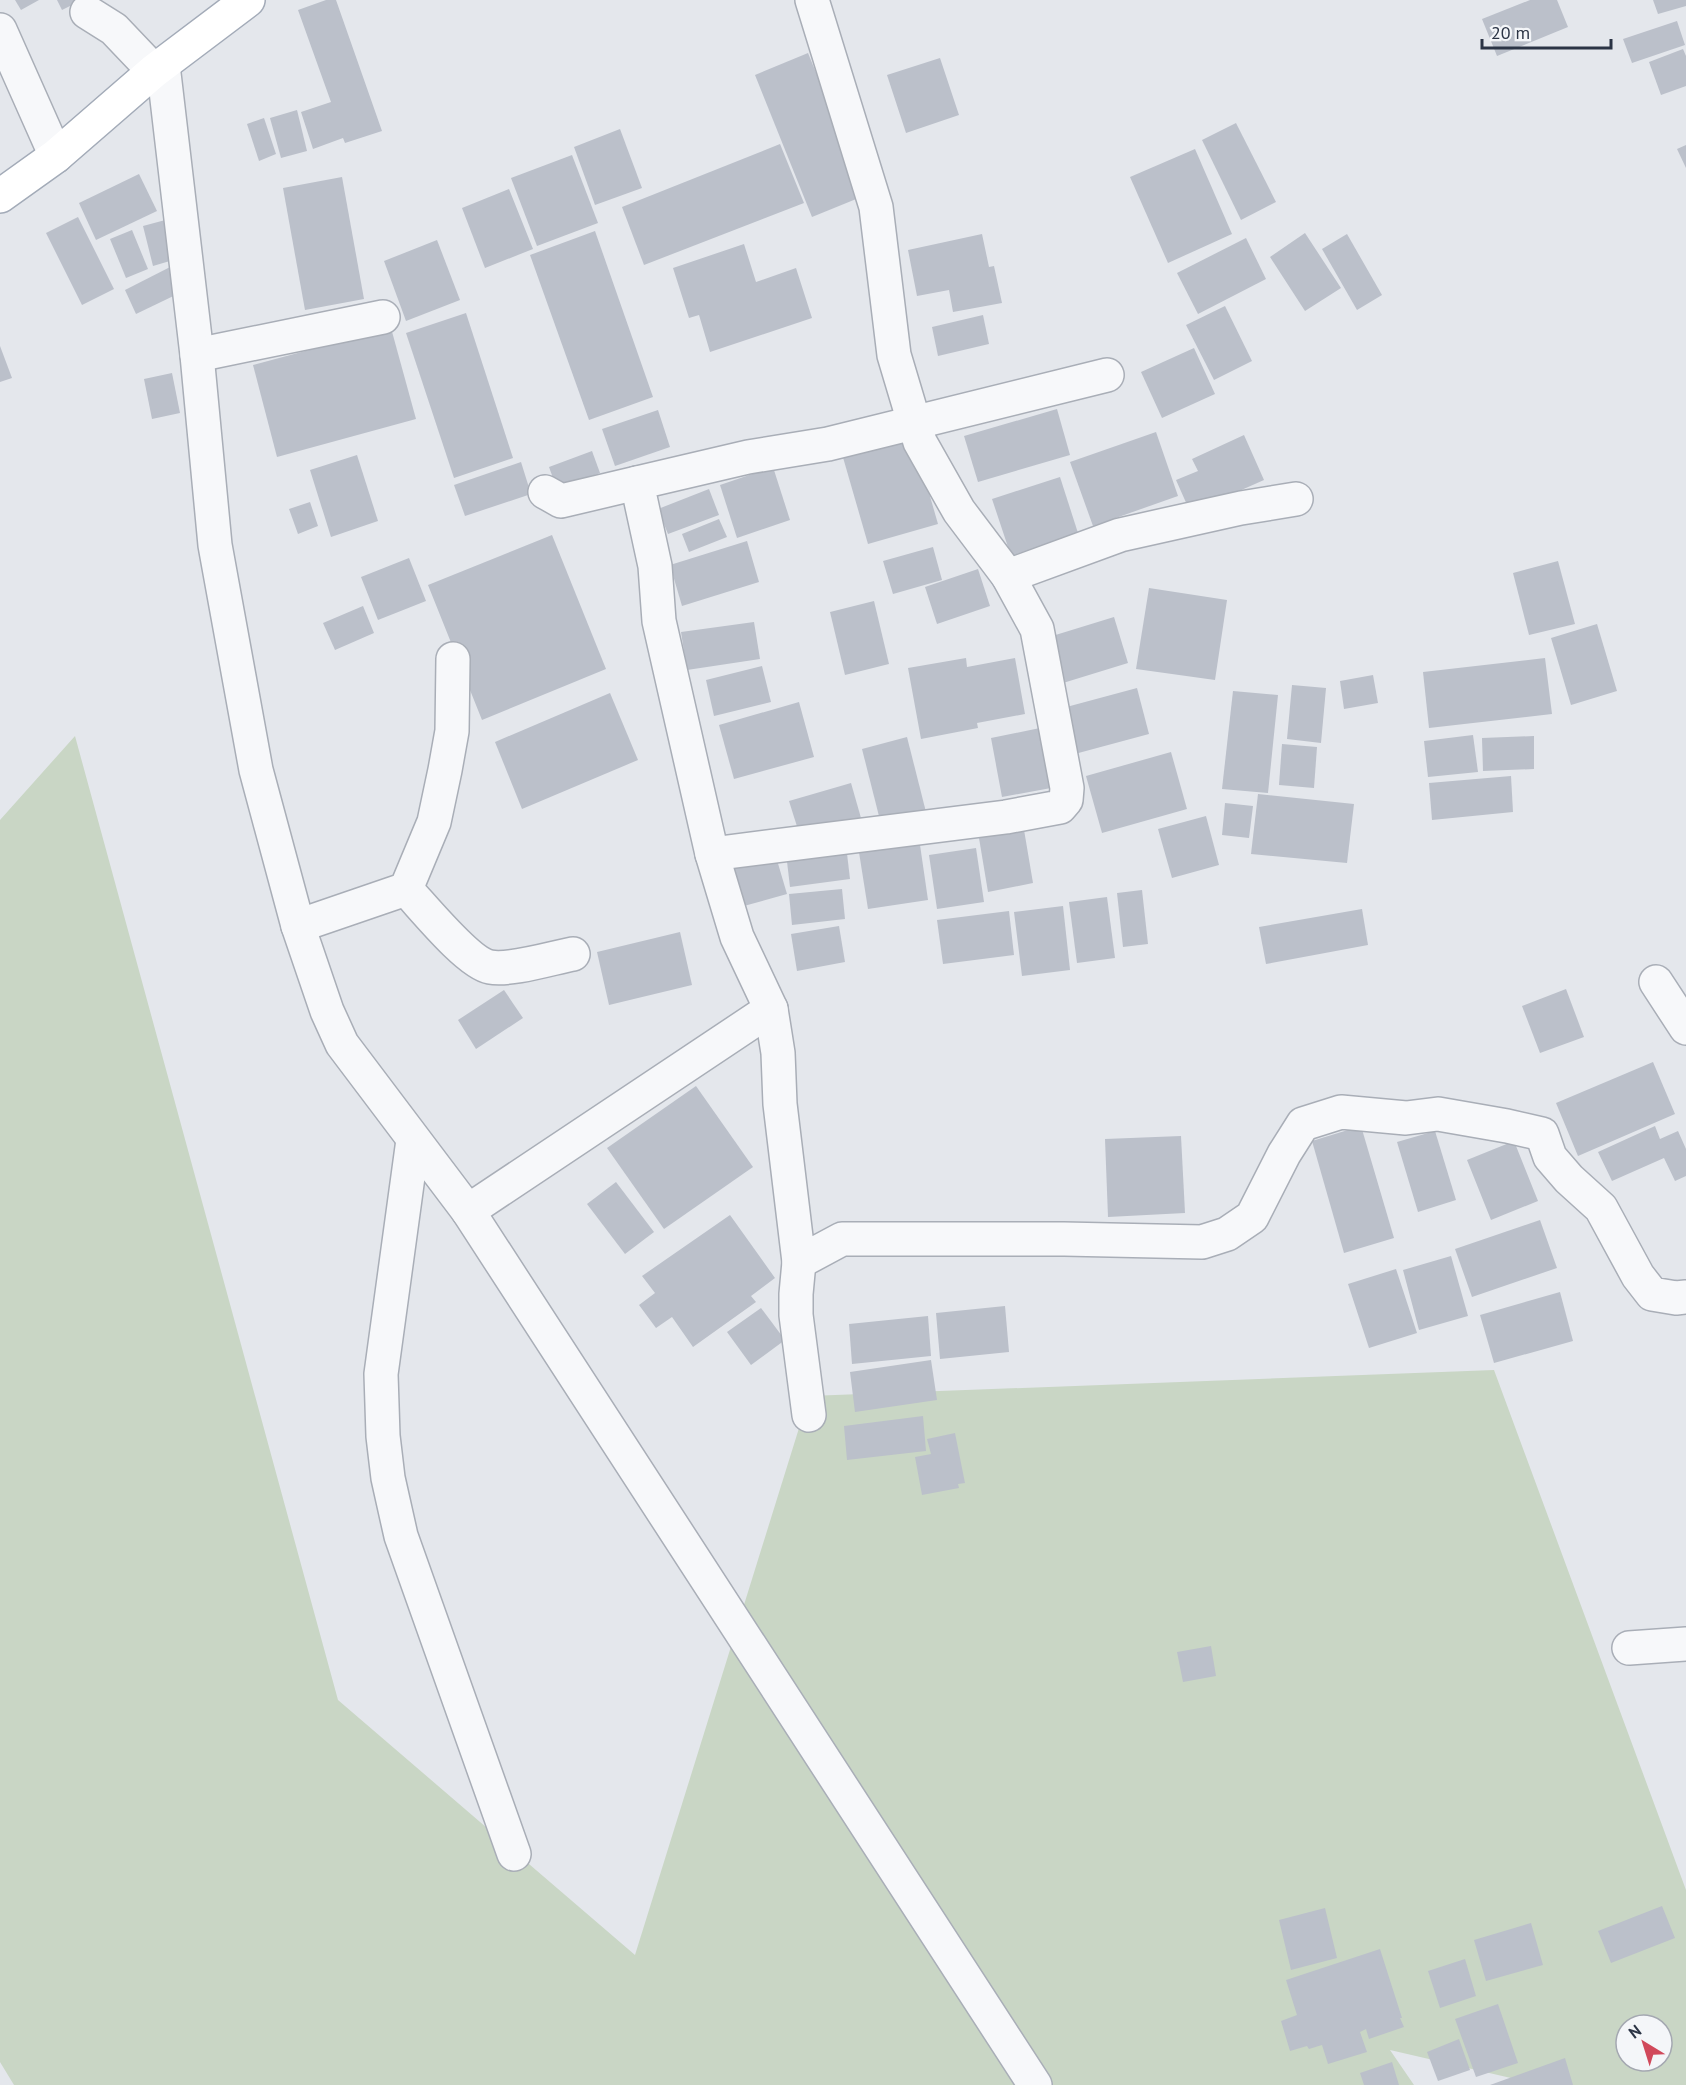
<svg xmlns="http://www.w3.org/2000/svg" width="1686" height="2085" font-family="'PT Sans',sans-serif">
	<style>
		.green { fill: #c9d6c5; fill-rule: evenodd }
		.building { fill: #bbc0ca }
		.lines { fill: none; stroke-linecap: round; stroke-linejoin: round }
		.minor-casing { stroke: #a9aeb7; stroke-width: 36 }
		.major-casing { stroke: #a3abb8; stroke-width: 36 }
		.minor { stroke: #f7f8fa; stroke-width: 33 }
		.major { stroke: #fff; stroke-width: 33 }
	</style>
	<rect width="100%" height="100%" fill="#e4e7ec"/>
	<path class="green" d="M75 736 338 1700 635 1955 809 1396 1494 1370 1686 1890V2085H1541L1390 2050 1414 2085H14L0 2062V820ZM1626 2025H1662V2061H1626Z"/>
	<g class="building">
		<path d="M15 0H39L21 10Z"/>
		<path d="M57 0H82L62 10Z"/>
		<path d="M326 0H336L382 131 345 143 343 138 313 149 301 112 331 102 298 10Z"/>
		<path d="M1530 0H1557L1568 27 1497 56 1482 19Z"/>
		<path d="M1653 0H1686V6L1658 14Z"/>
		<path d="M1677 21 1685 45 1632 63 1623 39Z"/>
		<path d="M1683 49 1686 56V86L1661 95 1649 62Z"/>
		<path d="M808 53 866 195 812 217 755 75Z"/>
		<path d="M940 58 959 115 906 133 887 75Z"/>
		<path d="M297 110 307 151 281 158 270 118Z"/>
		<path d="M264 118 276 154 259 161 247 124Z"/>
		<path d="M1236 123 1276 202 1241 220 1202 140Z"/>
		<path d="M620 129 642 188 595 205 574 147Z"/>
		<path d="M780 144 804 203 644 265 622 207Z"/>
		<path d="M1686 145V168L1677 149Z"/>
		<path d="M1195 149 1232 234 1168 263 1130 177Z"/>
		<path d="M572 155 598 223 537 246 511 178Z"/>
		<path d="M139 174 157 211 96 240 79 203Z"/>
		<path d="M342 177 364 299 305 310 283 188Z"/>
		<path d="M509 189 533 249 485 268 462 208Z"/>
		<path d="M78 217 114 289 82 305 46 233Z"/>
		<path d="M169 219 180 258 153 266 143 226Z"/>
		<path d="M132 230 148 269 126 278 110 239Z"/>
		<path d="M595 231 653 397 589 420 530 255Z"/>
		<path d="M1305 233 1341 288 1305 311 1270 257Z"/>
		<path d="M982 234 989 267 994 266 1002 303 953 312 949 290 917 296 908 250Z"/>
		<path d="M1347 234 1382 295 1357 310 1322 249Z"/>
		<path d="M1246 238 1266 279 1198 314 1177 273Z"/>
		<path d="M437 240 460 300 406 321 384 261Z"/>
		<path d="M744 244 756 282 796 268 812 318 710 352 699 315 689 318 673 268Z"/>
		<path d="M176 264 188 289 136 314 125 290Z"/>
		<path d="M1225 306 1252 361 1214 380 1186 325Z"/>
		<path d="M466 313 513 458 454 478 406 333Z"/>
		<path d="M983 315 989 344 938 356 932 327Z"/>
		<path d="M391 328 416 419 277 457 253 365Z"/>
		<path d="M0 346 12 378 0 382Z"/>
		<path d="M1194 348 1215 394 1162 418 1141 372Z"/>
		<path d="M172 373 180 413 152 419 144 379Z"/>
		<path d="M1057 409 1070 455 978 482 964 436Z"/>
		<path d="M658 410 670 447 615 466 602 429Z"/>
		<path d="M910 427 938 524 868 544 840 447Z"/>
		<path d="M1156 432 1178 496 1093 526 1070 462Z"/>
		<path d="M1244 435 1264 480 1212 503 1209 497 1188 507 1176 480 1198 471 1192 459Z"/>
		<path d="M592 451 600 473 557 489 549 467Z"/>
		<path d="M357 455 378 521 331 537 310 470Z"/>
		<path d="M521 462 531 494 465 516 454 485Z"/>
		<path d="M773 467 790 520 737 538 720 485Z"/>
		<path d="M1060 477 1078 533 1011 556 992 499Z"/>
		<path d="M709 489 719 515 668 534 658 509Z"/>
		<path d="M310 502 318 526 298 534 289 509Z"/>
		<path d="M719 519 727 537 689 552 682 534Z"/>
		<path d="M552 535 606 669 482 720 428 585Z"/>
		<path d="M747 541 759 582 682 606 670 565Z"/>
		<path d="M933 547 942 580 893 594 883 561Z"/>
		<path d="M409 558 426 601 378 620 361 577Z"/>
		<path d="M1558 561 1575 624 1529 635 1513 573Z"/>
		<path d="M978 569 990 606 937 624 925 587Z"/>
		<path d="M1149 588 1227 600 1215 680 1136 669Z"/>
		<path d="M874 601 889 664 845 675 830 612Z"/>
		<path d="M363 606 374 633 335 650 323 623Z"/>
		<path d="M1114 617 1128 663 1063 683 1049 637Z"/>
		<path d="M754 622 760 659 687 670 681 632Z"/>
		<path d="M1597 624 1617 691 1571 705 1551 638Z"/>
		<path d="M966 658 967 667 1015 658 1025 714 977 723 978 728 921 739 908 668Z"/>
		<path d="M1545 658 1552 714 1429 728 1423 672Z"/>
		<path d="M762 666 771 702 714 716 706 680Z"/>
		<path d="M1373 675 1378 703 1344 709 1340 681Z"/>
		<path d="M1292 685 1326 688 1321 743 1287 739Z"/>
		<path d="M1137 688 1149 734 1071 755 1059 709Z"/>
		<path d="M1233 691 1278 695 1268 793 1222 789Z"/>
		<path d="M610 693 638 760 522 809 495 742Z"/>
		<path d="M799 702 814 757 734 779 719 725Z"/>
		<path d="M1040 728 1051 788 1002 797 991 738Z"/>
		<path d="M1473 735 1478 772 1428 777 1424 741Z"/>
		<path d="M1534 736V769L1483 771 1482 738Z"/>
		<path d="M907 737 926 812 881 824 862 749Z"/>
		<path d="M1282 744 1317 747 1314 788 1279 785Z"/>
		<path d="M1171 752 1187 809 1102 833 1086 776Z"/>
		<path d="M1511 776 1513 812 1432 820 1429 783Z"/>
		<path d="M851 783 861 818 800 836 789 801Z"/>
		<path d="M1258 794 1354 804 1347 863 1251 854Z"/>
		<path d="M1225 803 1253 806 1249 838 1222 835Z"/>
		<path d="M1206 816 1219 865 1172 878 1158 829Z"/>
		<path d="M1022 818 1033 883 988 892 977 826Z"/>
		<path d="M919 838 928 900 868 909 858 846Z"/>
		<path d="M846 845 850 879 790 887 786 853Z"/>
		<path d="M976 848 984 902 937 909 929 855Z"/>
		<path d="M774 850 787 894 744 906 732 862Z"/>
		<path d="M842 889 845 919 792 925 789 894Z"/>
		<path d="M1142 890 1148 944 1123 947 1117 893Z"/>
		<path d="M1107 897 1115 958 1077 963 1069 902Z"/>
		<path d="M1063 906 1070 970 1022 976 1014 912Z"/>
		<path d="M1362 909 1368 945 1266 964 1259 927Z"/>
		<path d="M1009 911 1014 955 943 964 937 920Z"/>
		<path d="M839 926 845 962 797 971 791 934Z"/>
		<path d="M680 932 692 985 609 1005 597 952Z"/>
		<path d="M1566 989 1584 1037 1540 1053 1522 1006Z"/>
		<path d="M504 990 523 1018 476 1049 458 1020Z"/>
		<path d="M1653 1062 1675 1114 1578 1156 1556 1103Z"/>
		<path d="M696 1086 753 1167 664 1229 607 1148Z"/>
		<path d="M1361 1126 1394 1238 1344 1253 1312 1141Z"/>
		<path d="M1655 1126 1660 1139 1678 1131 1686 1149V1176L1675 1181 1664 1158 1612 1181 1598 1152Z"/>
		<path d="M1435 1131 1456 1200 1418 1212 1397 1142Z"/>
		<path d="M1181 1136 1185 1213 1108 1217 1105 1139Z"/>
		<path d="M1514 1141 1538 1201 1491 1220 1467 1160Z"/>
		<path d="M616 1182 654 1232 625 1254 587 1204Z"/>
		<path d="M730 1215 775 1278 751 1296 756 1302 693 1347 672 1317 656 1328 639 1305 655 1293 642 1276Z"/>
		<path d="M1540 1220 1557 1268 1472 1297 1455 1249Z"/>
		<path d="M1451 1256 1468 1316 1419 1330 1403 1270Z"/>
		<path d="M1396 1269 1417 1333 1369 1348 1348 1284Z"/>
		<path d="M1560 1292 1573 1341 1494 1363 1480 1315Z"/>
		<path d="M1005 1306 1009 1352 940 1359 936 1313Z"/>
		<path d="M761 1308 785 1340 751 1365 727 1332Z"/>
		<path d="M928 1316 931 1356 852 1364 849 1324Z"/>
		<path d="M931 1360 937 1400 855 1412 850 1372Z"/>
		<path d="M923 1416 926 1451 847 1460 844 1426Z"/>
		<path d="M955 1433 965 1483 958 1484 959 1488 922 1495 915 1457 931 1454 927 1439Z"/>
		<path d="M1211 1646 1216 1676 1183 1682 1177 1652Z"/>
		<path d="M1662 1906 1675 1938 1611 1963 1598 1931Z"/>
		<path d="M1325 1908 1337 1958 1291 1970 1279 1920Z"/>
		<path d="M1531 1923 1543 1965 1486 1981 1474 1940Z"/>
		<path d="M1380 1949 1402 2018H1400L1404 2027 1369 2039 1366 2029 1360 2032 1367 2052 1328 2064 1322 2045 1309 2049 1307 2046 1290 2051 1281 2021 1297 2015 1286 1980Z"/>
		<path d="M1465 1959 1476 1996 1440 2008 1428 1971Z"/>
		<path d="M1498 2004 1518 2063 1476 2077 1455 2019Z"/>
		<path d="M1459 2039 1470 2070 1438 2081 1427 2052Z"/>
		<path d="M1565 2058 1573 2085H1490Z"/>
		<path d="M1392 2062 1399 2085H1364L1360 2073Z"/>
	</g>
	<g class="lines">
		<g class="minor-casing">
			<g id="minor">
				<path d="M87 12 114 29 154 71"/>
				<path d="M0 30 56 156"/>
				<path d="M163 65 197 355 215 545 256 770 298 926 327 1011 342 1044 468 1211 1035 2085"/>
				<path d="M197 355 383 317"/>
				<path d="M545 492 561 501 637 483"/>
				<path d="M1008 576 1120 535 1241 508 1296 499"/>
				<path d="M712 854 1006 817 1060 807 1066 800 1067 788 1037 629 1008 576 959 511 920 442 894 355 876 207 812 0"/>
				<path d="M406 889C423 907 468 963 490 967 510 971 552 958 573 954"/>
				<path d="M298 926 406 889 434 822 445 770 452 731 453 659"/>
				<path d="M1656 982 1686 1028"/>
				<path d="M771 1009 778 1053 780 1104 799 1262 842 1239H1064L1202 1242 1227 1234 1252 1217 1284 1154 1303 1124 1341 1112 1406 1118 1438 1114 1507 1126 1542 1134 1550 1157 1569 1179 1601 1208 1638 1276 1652 1294 1676 1298 1686 1297"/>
				<path d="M413 1140 381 1374 383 1436 388 1478 401 1536 514 1854"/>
				<path d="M468 1211 771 1009 737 937 712 854 659 621 655 566 637 483 748 457 828 444 1107 375"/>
				<path d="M799 1262 796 1294V1315L809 1415"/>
				<path d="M1629 1648 1686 1644"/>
			</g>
		</g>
		<g class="major-casing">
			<path id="major" d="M0 196 56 156 154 71 248 0"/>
		</g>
		<use href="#minor" class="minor"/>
		<use href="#major" class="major"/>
	</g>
	<g transform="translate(1644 2043) rotate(322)"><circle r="28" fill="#f4f6f9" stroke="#a4a8b1" stroke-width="1.5"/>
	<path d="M0-4.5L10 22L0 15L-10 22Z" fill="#d1495b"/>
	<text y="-9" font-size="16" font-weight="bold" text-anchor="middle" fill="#2b3445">N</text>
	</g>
	<path d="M1482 39v9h129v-9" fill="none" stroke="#2b3445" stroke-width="3"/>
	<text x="1491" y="39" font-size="18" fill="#2b3445" stroke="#f4f6f9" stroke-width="4.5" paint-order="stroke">20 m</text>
</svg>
